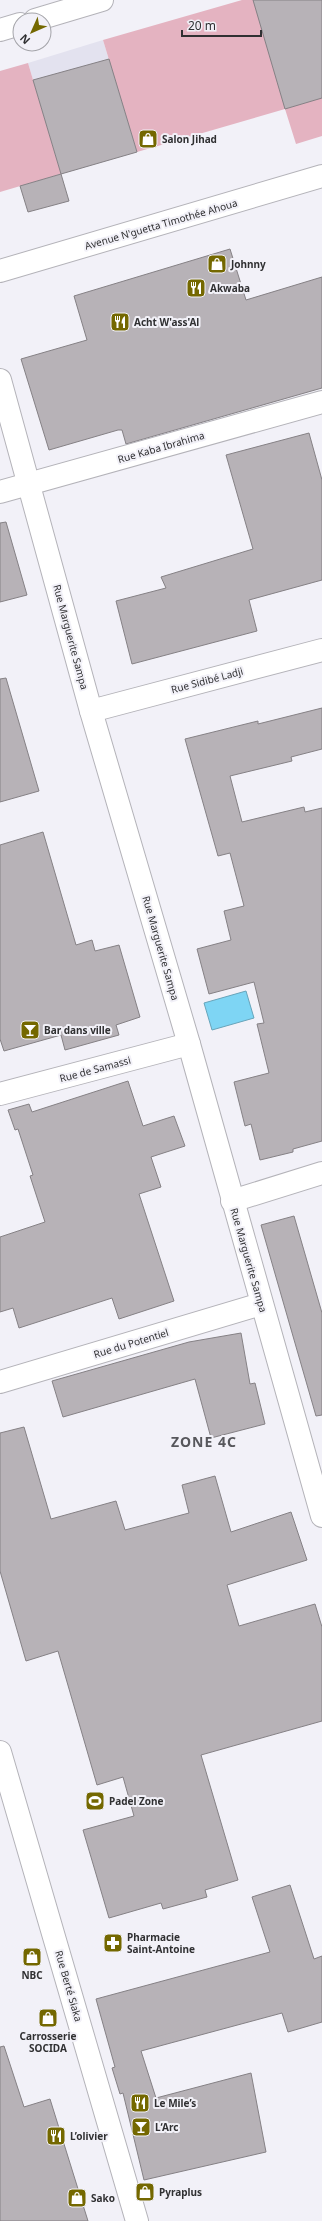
<svg xmlns="http://www.w3.org/2000/svg" width="322" height="2221" font-family="'Noto Sans',sans-serif">
	<style>
		.built { fill: #e3e2ef }
		.green { fill: #e4b3c1 }
		.water { fill: #7ed5f4; stroke: #67a4ba }
		.building { fill: #b7b2b7; stroke: #858185 }
		.lines { fill: none; stroke-linecap: round; stroke-linejoin: round }
		.street-casing { stroke: #b4b3b9; stroke-width: 24 }
		.secondary-casing { stroke: #b4b3b9; stroke-width: 24 }
		.street { stroke: #fff; stroke-width: 22 }
		.secondary { stroke: #fff; stroke-width: 22 }
		.labels { text-anchor: middle; dominant-baseline: central; stroke-width: 4; stroke-linejoin: round; paint-order: stroke }
		.poi-label { font-size: 10px; font-weight: bold; fill: #303032; stroke: #f2f1f8; text-anchor: start }
		.street-label { font-size: 10px; fill: #303032; stroke: #f2f1f8 }
		.district-label { font-size: 14px; font-weight: bold; letter-spacing: 1px; fill: #57575c; stroke: #f2f1f8 }
	</style>
	<rect width="100%" height="100%" fill="#f2f1f8"/>
	<path class="built" d="M103 40 137 152 61 174 28 63Z"/>
	<g class="green">
		<path d="M242 0H322V136L296 144 285 109 137 152 103 40Z"/>
		<path d="M28 63 61 174 0 192V71Z"/>
	</g>
	<path class="water" d="M246 991 254 1018 212 1030 204 1003Z"/>
	<g class="building">
		<path d="M253 0H322V98L285 109Z"/>
		<path d="M109 59 137 152 61 174 33 80Z"/>
		<path d="M61 174 69 201 28 212 20 186Z"/>
		<path d="M230 249 246 300 322 277V388L126 444 122 430H118L49 450 21 359 87 340 74 296Z"/>
		<path d="M309 433 322 480V580L249 600 257 631 132 664 116 601 166 588 161 577 253 549 226 455Z"/>
		<path d="M6 522 27 595 0 602V523Z"/>
		<path d="M6 678 39 791 0 802V679Z"/>
		<path d="M322 708V749L291 757 292 761 230 776 242 822 304 807 305 812 322 808V1141L293 1149V1152L260 1160 251 1124 245 1126 234 1082 269 1073 257 1024 264 1023 254 982 209 994 197 949 231 940 224 911 244 906 230 853 218 856 185 739 258 721V724Z"/>
		<path d="M43 832 76 945 92 940 95 951 119 945 140 1017 116 1025 119 1035 65 1050 61 1035 4 1051 0 1039V845Z"/>
		<path d="M128 1081 143 1126 174 1116 185 1146 151 1157 161 1187 139 1194 174 1301 119 1319 112 1298 19 1328 13 1308 0 1312V1237L45 1222 30 1176 33 1175 18 1129 15 1130 8 1110 29 1104 32 1112Z"/>
		<path d="M294 1216 322 1313V1415L316 1416 261 1225Z"/>
		<path d="M241 1333 250 1384 255 1383 265 1424 211 1438 195 1379 63 1417 52 1381 189 1342Z"/>
		<path d="M24 1427 51 1519 116 1501 125 1530 189 1513 182 1485 215 1476 231 1532 291 1512 307 1560 227 1585 239 1626 315 1604 322 1627V1721L201 1755 238 1880 205 1890 207 1897 163 1909 161 1903 109 1918 83 1830 134 1816 123 1777 97 1785 58 1651 26 1661 0 1571V1433Z"/>
		<path d="M290 1885 314 1959 322 1956V2022L288 2032 282 2013 141 2051 156 2098 251 2073 266 2152 144 2180 123 2093 120 2094 112 2068 115 2067 96 1999 270 1952 252 1897Z"/>
		<path d="M4 2046 24 2107 50 2099 88 2221H0V2047Z"/>
	</g>
	<g class="lines">
		<g class="street-casing">
			<g id="street">
				<path d="M35 20 102 0"/>
				<path d="M0 30 20 24"/>
				<path d="M0 380 91 711 189 1044 322 1516"/>
				<path d="M0 492 322 402"/>
				<path d="M91 711 322 650"/>
				<path d="M0 1094 189 1044"/>
				<path d="M232 1201 322 1173"/>
				<path d="M0 1382 261 1304"/>
				<path d="M0 1752 137 2221"/>
			</g>
		</g>
		<g class="secondary-casing">
			<path id="secondary" d="M0 271 322 176"/>
		</g>
		<use href="#street" class="street"/>
		<use href="#secondary" class="secondary"/>
	</g>
	<defs>
		<g id="shop-square" transform="scale(1)"><rect x="-9" y="-9" width="18" height="18" rx="4" fill="#746800" stroke="#f2f1f8"/><path d="M-5-2.5h2.3a2.7 3.5 0 0 1 5.4 0H5L5.5 6h-11ZM-1.5-2.5h3a1.5 2.3 0 0 0-3 0Z" fill="#fff"/></g>
		<g id="restaurant-square" transform="scale(1)"><rect x="-9" y="-9" width="18" height="18" rx="4" fill="#746800" stroke="#f2f1f8"/><path d="M-5-6h1v4h1v-4h1v4h1v-4h1v5L-1.5 .5V6h-2V.5L-5-1ZM5-6V6H3V1.5H1.5Q1.5-4 5-6Z" fill="#fff"/></g>
		<g id="bar-square" transform="scale(1)"><rect x="-9" y="-9" width="18" height="18" rx="4" fill="#746800" stroke="#f2f1f8"/><path d="M-6-5H6L.8 .8V4.5H3.5V6h-7V4.5H-.8V.8Z" fill="#fff"/></g>
		<g id="stadium-square" transform="scale(1)"><rect x="-9" y="-9" width="18" height="18" rx="4" fill="#746800" stroke="#f2f1f8"/><path d="M0-5a6.5 5 0 1 0 0 10a6.5 5 0 1 0 0-10ZM-3.5-1.8h7v3.6h-7Z" fill="#fff"/></g>
		<g id="pharmacy-square" transform="scale(1)"><rect x="-9" y="-9" width="18" height="18" rx="4" fill="#746800" stroke="#f2f1f8"/><path d="M-2-6h4v4h4v4h-4v4h-4v-4h-4v-4h4Z" fill="#fff"/></g>
	</defs>
	<g fill-rule="evenodd">
		<use href="#shop-square" x="148" y="139"/>
		<use href="#shop-square" x="217" y="264"/>
		<use href="#restaurant-square" x="196" y="288"/>
		<use href="#restaurant-square" x="120" y="322"/>
		<use href="#bar-square" x="30" y="1030"/>
		<use href="#stadium-square" x="95" y="1801"/>
		<use href="#pharmacy-square" x="113" y="1943"/>
		<use href="#shop-square" x="32" y="1957"/>
		<use href="#shop-square" x="48" y="2018"/>
		<use href="#restaurant-square" x="140" y="2103"/>
		<use href="#bar-square" x="141" y="2127"/>
		<use href="#restaurant-square" x="56" y="2136"/>
		<use href="#shop-square" x="145" y="2192"/>
		<use href="#shop-square" x="77" y="2198"/>
	</g>
	<g class="labels">
		<g class="poi-label">
			<text x="162" y="139">Salon Jihad</text>
			<text x="231" y="264">Johnny</text>
			<text x="210" y="288">Akwaba</text>
			<text x="134" y="322">Acht W'ass'Al</text>
			<text x="44" y="1030">Bar dans ville</text>
			<text x="109" y="1801">Padel Zone</text>
			<text x="127" y="1937">Pharmacie<tspan x="127" dy="12">Saint-Antoine</tspan></text>
			<text x="32" y="1975" text-anchor="middle">NBC</text>
			<text x="48" y="2036" text-anchor="middle">Carrosserie<tspan x="48" dy="12">SOCIDA</tspan></text>
			<text x="154" y="2103">Le Mile’s</text>
			<text x="155" y="2127">L‘Arc</text>
			<text x="70" y="2136">L’olivier</text>
			<text x="159" y="2192">Pyraplus</text>
			<text x="91" y="2198">Sako</text>
		</g>
		<g class="street-label">
			<text transform="translate(161 224) rotate(-16)">Avenue N'guetta Timothée Ahoua</text>
			<text transform="translate(161 447) rotate(-16)">Rue Kaba Ibrahima</text>
			<text transform="translate(71 637) rotate(75)">Rue Marguerite Sampa</text>
			<text transform="translate(207 680) rotate(-15)">Rue Sidibé Ladji</text>
			<text transform="translate(161 948) rotate(74)">Rue Marguerite Sampa</text>
			<text transform="translate(95 1069) rotate(-15)">Rue de Samassi</text>
			<text transform="translate(249 1260) rotate(74)">Rue Marguerite Sampa</text>
			<text transform="translate(131 1343) rotate(-17)">Rue du Potentiel</text>
			<text transform="translate(69 1986) rotate(74)">Rue Berté Siaka</text>
		</g>
		<g class="district-label">
			<text x="204" y="1441">ZONE 4C</text>
		</g>
	</g>
	<g transform="translate(32 32) rotate(225)"><circle r="19" fill="#f2f1f8" stroke="#a4a4a9"/>
	<path d="M0-3L7 15L0 10L-7 15Z" fill="#746800"/>
	<text y="-6" font-size="11" font-weight="bold" text-anchor="middle" fill="#303032">N</text>
	</g>
	<path d="M182 30v6h79v-6" fill="none" stroke="#303032" stroke-width="2"/>
	<text x="188" y="30" font-size="12" fill="#303032" stroke="#f2f1f8" stroke-width="3" paint-order="stroke">20 m</text>
</svg>
